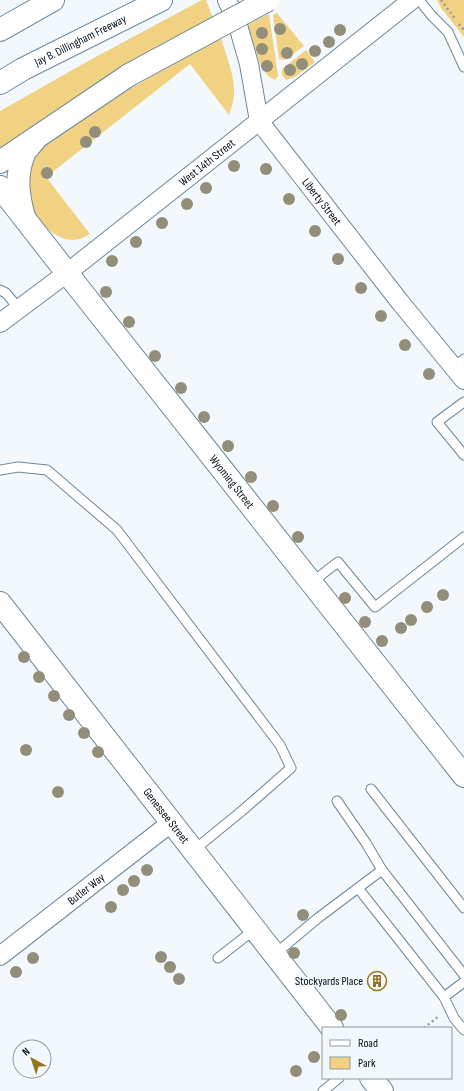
<svg xmlns="http://www.w3.org/2000/svg" width="464" height="1091" font-family="'Sofia Sans Condensed',sans-serif">
	<style>
		.green { fill: #f1d283 }
		.lines { fill: none; stroke-linecap: round; stroke-linejoin: round }
		.service-casing { stroke: #6d889d; stroke-width: 11 }
		.minor-casing { stroke: #6d889d; stroke-width: 20 }
		.secondary-casing { stroke: #6d889d; stroke-width: 24 }
		.motorway-casing { stroke: #6d889d; stroke-width: 24 }
		.path { stroke: #939aa0; stroke-width: 2.5; stroke-dasharray: 2 3; stroke-linecap: butt }
		.service { stroke: #fff; stroke-width: 9 }
		.minor { stroke: #fff; stroke-width: 18 }
		.secondary { stroke: #fff; stroke-width: 22 }
		.motorway { stroke: #fff; stroke-width: 22 }
		.motorway-bridge-casing { stroke: #6d889d; stroke-width: 24; stroke-linecap: butt }
		.motorway-bridge { stroke: #fff; stroke-width: 22 }
		.tree { fill: #938e7a }
		.labels { text-anchor: middle; dominant-baseline: central; stroke-width: 4; stroke-linejoin: round; paint-order: stroke }
		.street-label { font-size: 12px; fill: #050f16; stroke: #f2f8fc }
		.poi-label { font-size: 12px; fill: #050f16; stroke: #f2f8fc; text-anchor: end }
	</style>
	<rect width="100%" height="100%" fill="#f2f8fc"/>
	<g class="green">
		<path d="M202 0H206L213 18 0 149V111L90 60Z"/>
		<path d="M437 0H464V37L441 8Z"/>
		<path d="M277 13 304 46 285 60 279 59 273 15Z"/>
		<path d="M269 14 278 76 275 80 268 76 261 67 247 25Z"/>
		<path d="M221 38C226 55 235 76 234 94 234 101 231 108 229 115L190 64 46 177 90 234C85 237 79 240 72 240 53 239 30 216 28 197 28 192 29 171 30 166 32 157 40 150 46 143L128 90 171 65Z"/>
		<path d="M306 50 315 62 295 77 286 80 282 75V69Z"/>
	</g>
	<g class="lines">
		<g class="service-casing">
			<g id="service">
				<path d="M419 0 432 16 448 32 464 67"/>
				<path d="M0 290 6 293 19 309"/>
				<path d="M453 368 464 359"/>
				<path d="M464 402 437 422 464 455"/>
				<path d="M0 470 18 467 47 470 117 530 280 745 291 768 243 810 194 850"/>
				<path d="M311 583 338 562 375 607 464 537"/>
				<path d="M371 789 464 908"/>
				<path d="M337 801 366 843 382 870"/>
				<path d="M358 888 444 997 454 1018 464 1030"/>
				<path d="M275 954 318 918 382 870 464 975"/>
				<path d="M218 958 255 929"/>
				<path d="M444 997 464 982"/>
				<path d="M323 1091 339 1078"/>
			</g>
		</g>
		<g class="minor-casing">
			<g id="minor">
				<path id="s1" d="M227 0 237 22 249 64 259 121 400 302 464 380"/>
				<path id="s2" d="M0 323 67 273 412 0"/>
				<path id="s3" d="M0 956 172 822"/>
			</g>
		</g>
		<g class="secondary-casing">
			<g id="secondary">
				<path id="s4" d="M0 187 67 273 464 776"/>
				<path id="s5" d="M0 603 332 1028"/>
				<path d="M371 1078 382 1091"/>
			</g>
		</g>
		<g class="motorway-casing">
			<g id="motorway">
				<path d="M0 30 53 0"/>
				<path id="s6" d="M0 83 23 69 161 0"/>
				<path d="M0 162 129 75"/>
				<path d="M24 217C18 195 15 176 24 154 26 149 31 145 34 141"/>
			</g>
		</g>
		<g class="path">
			<path d="M441 0 456 20"/>
			<path d="M459 24 464 30"/>
			<path d="M424 1028 439 1016"/>
		</g>
		<use href="#service" class="service"/>
		<use href="#minor" class="minor"/>
		<use href="#secondary" class="secondary"/>
		<use href="#motorway" class="motorway"/>
		<g class="motorway-bridge-casing">
			<path id="motorway-bridge" d="M129 75 268 0"/>
		</g>
		<use href="#motorway-bridge" class="motorway-bridge"/>
	</g>
	<g class="tree">
		<circle cx="280" cy="29" r="6"/>
		<circle cx="340" cy="30" r="6"/>
		<circle cx="262" cy="33" r="6"/>
		<circle cx="329" cy="42" r="6"/>
		<circle cx="262" cy="49" r="6"/>
		<circle cx="315" cy="51" r="6"/>
		<circle cx="287" cy="53" r="6"/>
		<circle cx="302" cy="64" r="6"/>
		<circle cx="267" cy="66" r="6"/>
		<circle cx="290" cy="70" r="6"/>
		<circle cx="95" cy="132" r="6"/>
		<circle cx="86" cy="142" r="6"/>
		<circle cx="234" cy="166" r="6"/>
		<circle cx="266" cy="169" r="6"/>
		<circle cx="47" cy="173" r="6"/>
		<circle cx="206" cy="188" r="6"/>
		<circle cx="289" cy="199" r="6"/>
		<circle cx="187" cy="204" r="6"/>
		<circle cx="162" cy="223" r="6"/>
		<circle cx="315" cy="231" r="6"/>
		<circle cx="136" cy="242" r="6"/>
		<circle cx="338" cy="259" r="6"/>
		<circle cx="112" cy="261" r="6"/>
		<circle cx="361" cy="288" r="6"/>
		<circle cx="106" cy="292" r="6"/>
		<circle cx="381" cy="316" r="6"/>
		<circle cx="129" cy="322" r="6"/>
		<circle cx="405" cy="345" r="6"/>
		<circle cx="155" cy="356" r="6"/>
		<circle cx="429" cy="374" r="6"/>
		<circle cx="181" cy="388" r="6"/>
		<circle cx="204" cy="417" r="6"/>
		<circle cx="228" cy="446" r="6"/>
		<circle cx="251" cy="477" r="6"/>
		<circle cx="273" cy="506" r="6"/>
		<circle cx="298" cy="537" r="6"/>
		<circle cx="443" cy="595" r="6"/>
		<circle cx="345" cy="598" r="6"/>
		<circle cx="427" cy="607" r="6"/>
		<circle cx="411" cy="620" r="6"/>
		<circle cx="365" cy="622" r="6"/>
		<circle cx="401" cy="628" r="6"/>
		<circle cx="382" cy="641" r="6"/>
		<circle cx="24" cy="657" r="6"/>
		<circle cx="39" cy="677" r="6"/>
		<circle cx="54" cy="696" r="6"/>
		<circle cx="69" cy="715" r="6"/>
		<circle cx="84" cy="733" r="6"/>
		<circle cx="26" cy="750" r="6"/>
		<circle cx="98" cy="752" r="6"/>
		<circle cx="58" cy="792" r="6"/>
		<circle cx="147" cy="870" r="6"/>
		<circle cx="134" cy="881" r="6"/>
		<circle cx="123" cy="890" r="6"/>
		<circle cx="111" cy="907" r="6"/>
		<circle cx="303" cy="915" r="6"/>
		<circle cx="294" cy="953" r="6"/>
		<circle cx="161" cy="957" r="6"/>
		<circle cx="33" cy="958" r="6"/>
		<circle cx="170" cy="967" r="6"/>
		<circle cx="16" cy="972" r="6"/>
		<circle cx="179" cy="979" r="6"/>
		<circle cx="341" cy="1015" r="6"/>
		<circle cx="314" cy="1057" r="6"/>
		<circle cx="296" cy="1071" r="6"/>
	</g>
	<defs>
		<g id="building-ring" transform="scale(1)"><circle r="9.5" fill="#f2f8fc" stroke="#94761d" stroke-width="1.5"/><path d="M-4-6H4V6H1V3H-1V6H-4ZM-2.5-4.3h1.7v1.8h-1.7ZM.8-4.3h1.7v1.8H.8ZM-2.5-1h1.7V.8h-1.7ZM.8-1h1.7V.8H.8Z" fill="#94761d"/></g>
	</defs>
	<g fill-rule="evenodd">
		<use href="#building-ring" x="377" y="981"/>
	</g>
	<g class="labels">
		<g class="street-label">
			<text stroke="none"><textPath href="#s6" startOffset="91">Jay B. Dillingham Freeway</textPath></text>
			<text stroke="none"><textPath href="#s2" startOffset="262">West 14th Street</textPath></text>
			<text stroke="none"><textPath href="#s1" startOffset="228">Liberty Street</textPath></text>
			<text stroke="none"><textPath href="#s4" startOffset="375">Wyoming Street</textPath></text>
			<text stroke="none"><textPath href="#s5" startOffset="270">Genessee Street</textPath></text>
			<text stroke="none"><textPath href="#s3" startOffset="109">Butler Way</textPath></text>
		</g>
		<g class="poi-label">
			<text x="363" y="981">Stockyards Place</text>
		</g>
	</g>
	<rect x="322" y="1027" width="130" height="52" fill="#f2f8fc" stroke="#939ba0"/>
	<rect x="330" y="1040" width="20" height="6" fill="#ffffff" stroke="#939ba0"/>
	<text x="358" y="1047" font-size="12" fill="#050f16">Road</text>
	<rect x="330" y="1057" width="20" height="12" fill="#f1d283" stroke="#939ba0"/>
	<text x="358" y="1067" font-size="12" fill="#050f16">Park</text>
	<g transform="translate(32 1059) rotate(320)"><circle r="19" fill="#f2f8fc" stroke="#939ba0"/>
	<path d="M0-3L7 15L0 10L-7 15Z" fill="#94761d"/>
	<text y="-6" font-size="11" font-weight="bold" text-anchor="middle" fill="#050f16">N</text>
	</g>
</svg>
